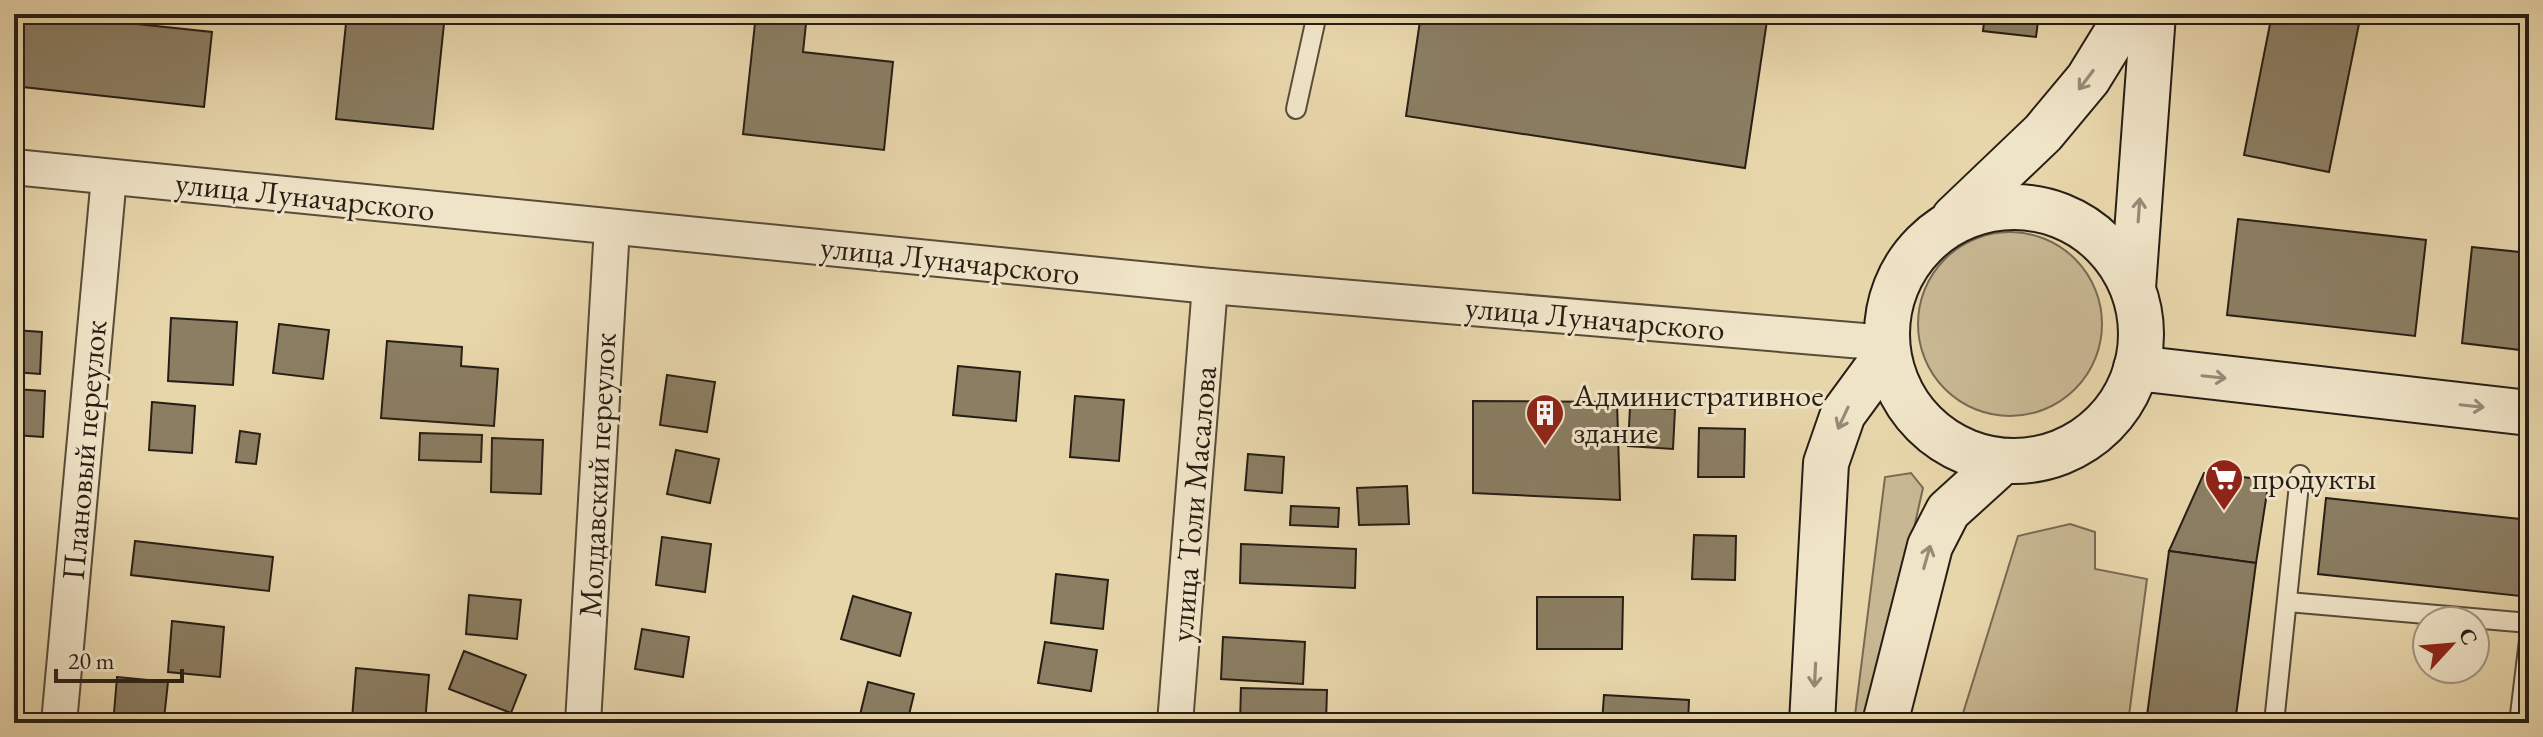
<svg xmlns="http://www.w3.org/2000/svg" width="2543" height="737" font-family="'EB Garamond',serif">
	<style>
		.green { fill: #c7b792; stroke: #776a54; stroke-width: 2 }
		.building { fill: #8b7e63; stroke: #271e15; stroke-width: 2 }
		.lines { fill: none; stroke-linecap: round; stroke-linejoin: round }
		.lane-casing { stroke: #574c3a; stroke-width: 22 }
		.street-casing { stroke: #574c3a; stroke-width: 38 }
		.secondary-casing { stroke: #271e15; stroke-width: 48 }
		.lane { stroke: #f0e4c8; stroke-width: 18 }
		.street { stroke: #f0e4c8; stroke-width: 34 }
		.secondary { stroke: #f0e4c8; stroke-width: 44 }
		.oneway { stroke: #968b77 }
		.labels { text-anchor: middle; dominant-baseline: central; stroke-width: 6; stroke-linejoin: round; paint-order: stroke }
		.street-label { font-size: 32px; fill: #271e15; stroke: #f0e4c8 }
		.poi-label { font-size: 32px; fill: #271e15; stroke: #f0e4c8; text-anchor: start }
	</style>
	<rect width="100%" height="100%" fill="#e8d6ab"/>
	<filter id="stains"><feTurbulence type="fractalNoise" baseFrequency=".0025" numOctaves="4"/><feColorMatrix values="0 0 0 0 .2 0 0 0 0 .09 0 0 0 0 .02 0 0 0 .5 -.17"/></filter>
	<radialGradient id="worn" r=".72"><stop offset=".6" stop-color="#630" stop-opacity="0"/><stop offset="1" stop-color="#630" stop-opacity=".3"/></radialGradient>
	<g class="green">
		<circle cx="2010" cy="324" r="92"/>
		<path d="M1911 473 1923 488 1870 723H1854L1885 477Z"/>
		<path d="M2070 524 2095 532V569L2147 579 2128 723H1960L2018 536Z"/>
	</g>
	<g class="building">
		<path d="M14 14H42L212 32 204 107 14 86Z"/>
		<path d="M347 14H445L433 129 336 119Z"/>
		<path d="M756 14H807L803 52 893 62 884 150 743 134Z"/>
		<path d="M1421 14H1768L1745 168 1406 116Z"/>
		<path d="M1985 14H2039L2036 37 1983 31Z"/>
		<path d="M2272 14H2361L2329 172 2244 155Z"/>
		<path d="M2238 219 2426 240 2415 336 2227 315Z"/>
		<path d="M2472 247 2529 253V351L2462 343Z"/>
		<path d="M171 318 237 322 233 385 168 381Z"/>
		<path d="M279 324 329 330 323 379 273 373Z"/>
		<path d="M14 330 42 332 40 374 14 372Z"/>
		<path d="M387 341 462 347 461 366 498 369 494 426 381 418Z"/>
		<path d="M958 366 1020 372 1016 421 953 415Z"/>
		<path d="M667 375 715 382 707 432 660 425Z"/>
		<path d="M14 389 45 391 43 437 14 435Z"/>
		<path d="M1075 396 1124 400 1119 461 1070 457Z"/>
		<path d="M1473 401 1617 402 1620 500 1473 493Z"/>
		<path d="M152 402 195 406 192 453 149 450Z"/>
		<path d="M1630 407 1675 409 1673 449 1628 446Z"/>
		<path d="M1699 428 1745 429 1744 477H1698Z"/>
		<path d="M240 431 260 434 256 464 236 462Z"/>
		<path d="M420 433 482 435 481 462 419 460Z"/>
		<path d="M492 438 543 440 541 494 491 492Z"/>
		<path d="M676 450 719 459 710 503 667 494Z"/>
		<path d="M1248 454 1284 457 1282 493 1245 490Z"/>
		<path d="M2204 473 2269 480 2256 563 2169 551Z"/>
		<path d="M1407 486 1409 524 1359 525 1357 488Z"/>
		<path d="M2326 498 2529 520V597L2318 574Z"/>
		<path d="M1291 506 1339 508 1338 527 1290 525Z"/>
		<path d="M14 520H18L17 567 14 566Z"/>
		<path d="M1694 535 1736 536 1735 580 1692 579Z"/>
		<path d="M662 537 711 544 705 592 656 585Z"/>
		<path d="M135 541 273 557 269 591 131 575Z"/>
		<path d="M1241 544 1356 549 1355 588 1240 583Z"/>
		<path d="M2169 551 2256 563 2235 723H2146Z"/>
		<path d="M1056 574 1108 580 1103 629 1051 623Z"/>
		<path d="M469 595 521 600 517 639 466 634Z"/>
		<path d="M853 596 911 613 900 656 841 639Z"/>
		<path d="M1537 597H1623L1622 649H1537Z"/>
		<path d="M172 621 224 627 220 677 168 672Z"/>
		<path d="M642 629 689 637 683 677 635 669Z"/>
		<path d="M1223 637 1305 642 1303 684 1221 679Z"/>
		<path d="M1045 642 1097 650 1091 691 1038 683Z"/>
		<path d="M464 651 526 675 511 713 449 689Z"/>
		<path d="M356 668 429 675 425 723 352 719Z"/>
		<path d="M117 677 168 682 164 719 114 713Z"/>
		<path d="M868 682 914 694 907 723H858Z"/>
		<path d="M1241 688 1327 690 1326 723H1240Z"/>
		<path d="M1604 695 1689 700 1688 723H1602Z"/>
	</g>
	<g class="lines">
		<g class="lane-casing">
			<g id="lane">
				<path d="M1296 109 1317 14"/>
				<path d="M2288 602 2529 623"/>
				<path d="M2274 723 2300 475"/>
				<path d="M2519 723 2529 640"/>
			</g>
		</g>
		<g class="street-casing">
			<g id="street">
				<path d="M14 167 1210 286 1887 343"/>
				<path d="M59 723 109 177"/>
				<path d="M583 723 612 227"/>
				<path d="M1175 723 1210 286"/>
			</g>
		</g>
		<g class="secondary-casing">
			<g id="secondary">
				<circle cx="2014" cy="334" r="127"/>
				<path d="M1954 218 2043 133 2088 79 2128 14"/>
				<path d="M2133 288 2153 14"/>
				<path d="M2136 368 2529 413"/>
				<path d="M1812 723 1826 463 1843 414 1887 354"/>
				<path d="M1885 723 1930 546 1948 511 2002 462"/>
			</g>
		</g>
		<use href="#lane" class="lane"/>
		<use href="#street" class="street"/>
		<use href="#secondary" class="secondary"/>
	</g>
	<defs><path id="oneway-shaft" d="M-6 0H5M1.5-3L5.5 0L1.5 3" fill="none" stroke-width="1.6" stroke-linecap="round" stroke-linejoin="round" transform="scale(2)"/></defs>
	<g class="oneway">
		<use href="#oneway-shaft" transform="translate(2086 80) rotate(127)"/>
		<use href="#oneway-shaft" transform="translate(2139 210) rotate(-86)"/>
		<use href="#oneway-shaft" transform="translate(2214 377) rotate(6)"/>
		<use href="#oneway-shaft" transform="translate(2472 406) rotate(6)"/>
		<use href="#oneway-shaft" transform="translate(1843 418) rotate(115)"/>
		<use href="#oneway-shaft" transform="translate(1927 557) rotate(-74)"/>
		<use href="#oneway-shaft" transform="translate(1815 675) rotate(93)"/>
	</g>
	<defs>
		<g id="building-pin" transform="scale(2)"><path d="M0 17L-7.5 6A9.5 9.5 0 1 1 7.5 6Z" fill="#8f2418" stroke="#f0e4c8"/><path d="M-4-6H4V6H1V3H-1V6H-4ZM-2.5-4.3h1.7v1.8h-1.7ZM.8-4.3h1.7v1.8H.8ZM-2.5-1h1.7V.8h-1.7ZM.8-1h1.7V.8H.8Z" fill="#fff"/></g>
		<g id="supermarket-pin" transform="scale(2)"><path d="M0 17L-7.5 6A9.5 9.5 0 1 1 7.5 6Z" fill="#8f2418" stroke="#f0e4c8"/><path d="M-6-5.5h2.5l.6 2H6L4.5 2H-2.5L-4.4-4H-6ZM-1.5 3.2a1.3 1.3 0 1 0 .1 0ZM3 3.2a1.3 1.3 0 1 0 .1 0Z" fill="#fff"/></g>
	</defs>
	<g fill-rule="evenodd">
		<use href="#building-pin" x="1545" y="413"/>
		<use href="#supermarket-pin" x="2224" y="478"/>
	</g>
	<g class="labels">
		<g class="street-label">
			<text transform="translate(305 196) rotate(6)">улица Луначарского</text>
			<text transform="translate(950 260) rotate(6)">улица Луначарского</text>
			<text transform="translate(1595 318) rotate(5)">улица Луначарского</text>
			<text transform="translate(84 450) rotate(-85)">Плановый переулок</text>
			<text transform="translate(597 475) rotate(-87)">Молдавский переулок</text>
			<text transform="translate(1193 504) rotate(-85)">улица Толи Масалова</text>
		</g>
		<g class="poi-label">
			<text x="1573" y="395">Административное<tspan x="1573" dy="37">здание</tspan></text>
			<text x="2252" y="478">продукты</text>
		</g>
	</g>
	<rect width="2543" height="737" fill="none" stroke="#e8d6ab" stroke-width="48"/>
	<rect x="16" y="16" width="2511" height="705" fill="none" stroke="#271e15" stroke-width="4"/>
	<rect x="24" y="24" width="2495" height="689" fill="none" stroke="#271e15" stroke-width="2"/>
	<g transform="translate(2451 645) rotate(64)"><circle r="38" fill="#f0e4c8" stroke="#a09580" stroke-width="2"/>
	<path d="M0-6L14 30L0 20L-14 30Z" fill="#8f2418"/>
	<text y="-12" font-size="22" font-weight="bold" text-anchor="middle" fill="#271e15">С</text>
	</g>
	<path d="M56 669v12h126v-12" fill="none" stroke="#271e15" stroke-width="4"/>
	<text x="68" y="669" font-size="24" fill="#271e15" stroke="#f0e4c8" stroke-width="6" paint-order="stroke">20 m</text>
	<rect width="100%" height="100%" filter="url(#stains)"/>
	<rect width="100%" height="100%" fill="url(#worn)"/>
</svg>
